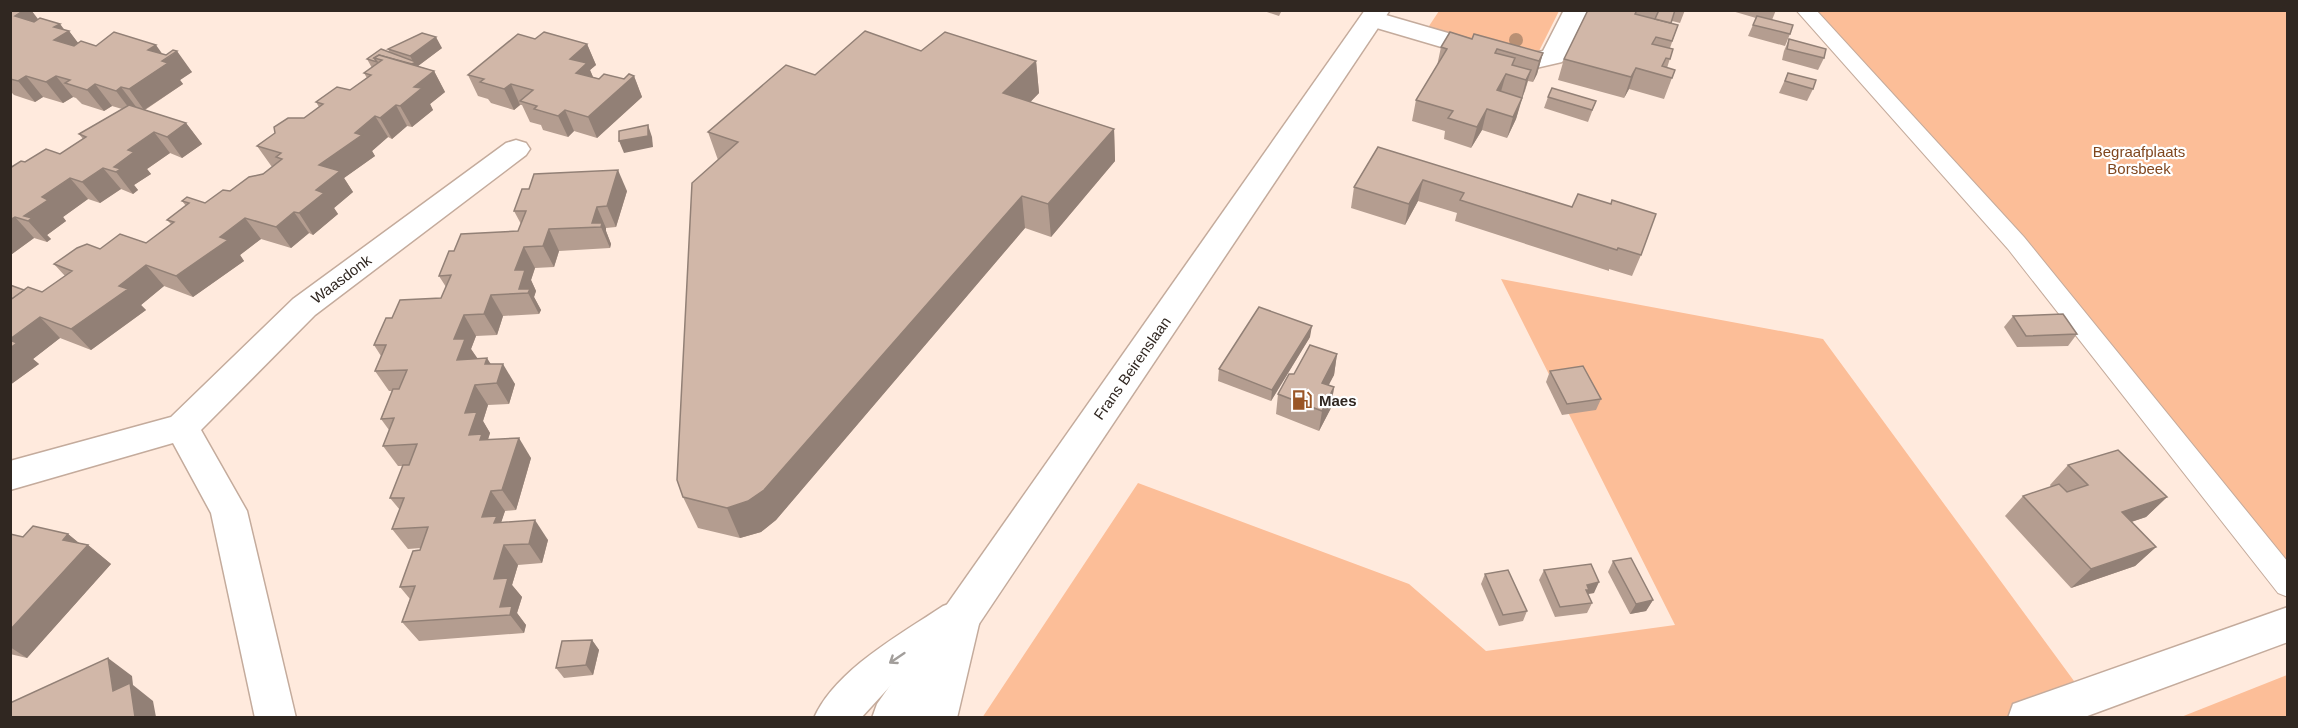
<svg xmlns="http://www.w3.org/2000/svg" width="2298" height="728" font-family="Helvetica,sans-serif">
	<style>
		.green { fill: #fcbe98 }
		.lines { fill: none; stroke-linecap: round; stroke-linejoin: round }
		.lane-casing { stroke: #c4ab9c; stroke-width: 2 }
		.street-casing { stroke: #c4ab9c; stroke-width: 3 }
		.primary-casing { stroke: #c4ab9c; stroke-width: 3 }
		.lane { fill: #fff; fill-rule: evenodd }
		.street { fill: #fff; fill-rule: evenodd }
		.primary { fill: #fff; fill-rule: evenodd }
		.tree { fill: #b99074 }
		.wall { fill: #b49d90 }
		.shaded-wall { fill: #928076 }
		.building { fill: #d1b7a8; stroke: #928076; stroke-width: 1.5 }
		.oneway { stroke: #a29e9b }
		.labels { text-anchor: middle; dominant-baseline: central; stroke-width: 4.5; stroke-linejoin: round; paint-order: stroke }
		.park-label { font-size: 15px; fill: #80471e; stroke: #fff }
		.street-label { font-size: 15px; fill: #302721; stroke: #fff }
		.poi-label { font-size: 15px; font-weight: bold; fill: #302721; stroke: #fff; text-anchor: start }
	</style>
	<rect width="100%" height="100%" fill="#ffeadd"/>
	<g class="green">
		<path d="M1439 11H1559L1539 51 1523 56 1427 29Z"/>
		<path d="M1805 11H2287V561L2273 566 2016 243Z"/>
		<path d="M1501 279 1823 339 2085 696 2028 718H982L1138 483 1409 584 1486 651 1675 625Z"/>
		<path d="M2287 675V717H2181Z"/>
	</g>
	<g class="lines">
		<g class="lane-casing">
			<path id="lane" d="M1796 10H1816L2024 237 2288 562V597L2278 593 2008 249Z"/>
		</g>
		<g class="street-casing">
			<g id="street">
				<path d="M1564 10H1589L1566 56 1562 62 1523 71 1363 24 1359 19 1363 14 1372 11 1524 55 1543 51Z"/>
				<path d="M516 140 526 143 530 149 526 155 315 315 201 430 247 511 296 718H255L211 513 173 443 10 490V461L171 417 293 299 506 143Z"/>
				<path d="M957 601 971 606 979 624 957 718H916L932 657 893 683 861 718H814C835 670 901 634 943 606Z"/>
				<path d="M2288 607V642L2082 718H2008L2013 704Z"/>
			</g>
		</g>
		<g class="primary-casing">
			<path id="primary" d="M1365 10H1390L916 718H872L877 704Z"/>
		</g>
		<use href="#lane" class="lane"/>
		<use href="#street" class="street"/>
		<use href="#primary" class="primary"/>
	</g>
	<circle class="tree" cx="1516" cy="40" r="7"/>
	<g class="wall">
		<path d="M10 10H31L38 19 60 24 64 30 69 31 78 43 96 46 163 54 192 72 180 80 183 84 145 110 186 123 202 144 182 158 170 153 147 169 151 174 134 185 138 190 133 194 121 189 100 203 88 199 63 217 66 221 47 235 51 239 47 242 34 238 12 254 10 253V168L25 162 60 154 83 139 79 134 122 109 112 106 104 111 82 104 76 98 73 97 63 103 43 97 35 102 14 95 10 91Z"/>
		<path d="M1261 10H1282L1279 16Z"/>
		<path d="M1588 10H1685L1680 23 1672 21 1671 23 1678 25 1670 48 1673 49 1667 68 1675 70 1664 99 1629 89 1624 98 1558 80 1564 59Z"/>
		<path d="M1732 10H1776L1772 20 1790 34 1785 46 1748 36 1756 18 1732 11Z"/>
		<path d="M535 39 587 44 596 65 590 70 593 77 599 79H624L634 76 642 97 597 138 574 131 568 137 543 130 541 125 530 122 522 105H520L514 110 491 103 488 99 478 96 468 75Z"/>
		<path d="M1472 39 1543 53 1537 74 1533 82 1528 81 1525 91 1521 100 1516 119 1507 138 1482 130 1471 148 1444 139 1445 131 1412 121 1416 100 1437 66 1441 47Z"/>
		<path d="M1789 39 1824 58 1818 70 1782 60 1784 51Z"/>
		<path d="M442 48 418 66 434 71 445 92 430 104 433 110 412 127 407 126 392 139 388 137 372 151 375 156 344 178 353 192 334 208 338 214 313 235 309 233 291 248 261 239 240 255 244 261 193 297 164 286 141 305 146 310 91 350 60 338 33 359 39 364 10 385V285L24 290 42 292 65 276 54 264 100 249 146 243 171 224 167 220 186 206 182 201 205 203 263 174 272 167 257 146 304 118 319 107 316 102 350 90 367 78 364 73 372 68 367 59 390 53 388 49Z"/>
		<path d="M1036 61 1039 93 1030 102 1114 129 1115 161 1051 237 1025 228 776 520 761 532 740 538 698 528 683 497 718 160 708 132 815 75Z"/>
		<path d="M1788 73 1813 89 1807 101 1779 93Z"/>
		<path d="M1548 97 1596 101 1588 122 1544 108Z"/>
		<path d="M1378 147 1641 255 1632 276 1609 269V271L1455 221 1457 213 1418 201 1405 225 1351 208 1354 187Z"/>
		<path d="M627 191 616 227 606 228V231L611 244 610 248 559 251 554 267 535 268 531 280 536 291 534 297 541 310 539 314 503 316 497 335 476 336 471 349 477 359 491 364 515 384 509 404 488 405 483 421 490 433 488 440 531 458 516 510 505 511 501 522 548 540 542 563 518 565 512 585 522 597 517 613 526 625 524 633 419 641 402 622 410 599 400 587 421 548 408 549 392 529 400 510 390 498 403 466H398L383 446 389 430 381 419 392 391H389L375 371 381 356 374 345 441 298 446 287 439 276 454 251 518 231 521 224 514 211Z"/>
		<path d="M2013 316 2077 334 2068 346 2017 347 2004 327Z"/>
		<path d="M1310 337 1271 401 1218 381 1219 369Z"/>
		<path d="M1337 354 1334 375 1328 385 1334 387 1331 408 1319 431 1276 414 1278 394 1294 374Z"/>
		<path d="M1550 371 1601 399 1596 410 1562 415 1546 382Z"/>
		<path d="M2068 465 2167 497 2146 517 2131 522 2156 547 2135 566 2071 588 2005 516 2023 496 2051 487 2050 485Z"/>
		<path d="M10 534 23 537 68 534 79 543 88 545 111 564 27 658 10 654Z"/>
		<path d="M1613 561 1653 600 1646 611 1630 614 1608 572Z"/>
		<path d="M1544 570 1594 593 1588 594 1592 603 1587 613 1555 617 1539 580Z"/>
		<path d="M1485 574 1527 611 1523 621 1499 626 1481 584Z"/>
		<path d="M592 640 599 650 593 675 564 678 556 668Z"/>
	</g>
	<g class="shaded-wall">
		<path d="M24 10H31L45 29 15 16Z"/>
		<path d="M60 24 66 32 69 31 85 52 54 40V27Z"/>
		<path d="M436 37 442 48 418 66 408 67 414 63 410 56Z"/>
		<path d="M587 44 596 65 590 70 596 84 585 94 570 59Z"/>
		<path d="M156 45 166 59 177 51 192 72 180 80 183 84 144 110 129 89 148 50Z"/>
		<path d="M1543 53 1537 74 1533 82 1539 61Z"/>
		<path d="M1036 61 1039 93 1007 126 1003 93Z"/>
		<path d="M1636 68 1629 89 1624 98 1631 77Z"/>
		<path d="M1531 70 1516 119 1507 138 1513 117 1521 100 1526 80Z"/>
		<path d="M434 71 445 92 430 104 433 110 412 127 400 106 414 87Z"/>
		<path d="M1506 74 1500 95 1491 111 1497 90Z"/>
		<path d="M26 76 43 97 35 102 18 81Z"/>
		<path d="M56 76 73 97 63 103 46 82Z"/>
		<path d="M634 76 642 97 597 138 588 117Z"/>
		<path d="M95 84 112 106 104 111 87 90Z"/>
		<path d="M511 84 520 105 514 110 504 89Z"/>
		<path d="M121 87 137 108 132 112 116 91Z"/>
		<path d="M396 105 407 126 392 139 380 118Z"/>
		<path d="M1487 109 1482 130 1471 148 1477 127Z"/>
		<path d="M565 110 574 131 568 137 558 116Z"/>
		<path d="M375 116 388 137 372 151 375 156 344 178 353 192 334 208 338 214 313 235 299 213 316 190 319 165Z"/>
		<path d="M186 123 202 144 182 158 167 137Z"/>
		<path d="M648 125 652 137 653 147 624 153 619 141Z"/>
		<path d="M1114 129 1115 161 1051 237 1048 204Z"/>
		<path d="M154 132 170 153 147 169 151 174 134 185 138 190 133 194 116 172 114 167 128 150Z"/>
		<path d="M103 168 121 189 100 203 82 182Z"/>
		<path d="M618 170 627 191 616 227 607 206Z"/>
		<path d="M70 178 88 199 63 217 66 221 47 235 51 239 47 242 28 221 24 216 42 197Z"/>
		<path d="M1423 180 1418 201 1405 225 1409 204Z"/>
		<path d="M1022 196 1025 228 776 520 761 532 740 538 727 508Z"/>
		<path d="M597 207 606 228V231L611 244 610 248 601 227 592 223Z"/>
		<path d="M294 212 309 233 291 248 276 227Z"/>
		<path d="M15 217 34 238 12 254 10 252V220Z"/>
		<path d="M245 218 261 239 240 255 244 261 193 297 176 276 220 237Z"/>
		<path d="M549 229 559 251 554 267 543 246Z"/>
		<path d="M524 247 535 268 531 280 536 291 534 297 541 310 539 314 528 293 519 289 515 270Z"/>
		<path d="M146 265 164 286 141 305 146 310 91 350 71 329 119 286Z"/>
		<path d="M491 295 503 316 497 335 484 314Z"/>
		<path d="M464 315 476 336 471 349 478 359 457 360 454 339Z"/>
		<path d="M40 317 60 338 33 359 39 364 10 385V339Z"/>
		<path d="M1312 326 1310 337 1271 401 1272 390Z"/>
		<path d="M1337 354 1334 375 1319 404 1322 383Z"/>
		<path d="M487 358 499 377 503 364 515 384 509 404 485 364Z"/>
		<path d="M475 385 488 405 483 421 490 433 487 442 495 454 469 435 465 413Z"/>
		<path d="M1334 387 1331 408 1319 431 1322 411Z"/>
		<path d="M519 438 531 458 516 510 502 490Z"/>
		<path d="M491 491 505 511 501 523 510 536 482 517Z"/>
		<path d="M2167 497 2146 517 2101 532 2122 512Z"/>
		<path d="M535 520 548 540 542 563 529 544Z"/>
		<path d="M68 534 85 548 88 545 111 564 27 658 10 647V630L63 540Z"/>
		<path d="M504 545 518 565 512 585 522 597 517 613 526 625 524 633 510 615 500 607 494 579Z"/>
		<path d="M2156 547 2135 566 2071 588 2091 569Z"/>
		<path d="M1599 582 1594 593 1587 594 1584 600 1587 585Z"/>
		<path d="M1653 600 1646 611 1630 614 1636 604Z"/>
		<path d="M592 640 599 650 593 675 586 665Z"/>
		<path d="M108 658 132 676 133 685 153 701 156 717H135L113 691Z"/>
	</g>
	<g class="building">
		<path d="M10 10H24L15 16 34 22 40 18 60 24 54 27 69 31 54 40 74 46 81 41 96 46 114 32 156 45 148 50 166 55 173 50 177 51 162 61 168 63 129 89 121 87 116 91 95 84 87 90 65 83 70 80 56 76 46 82 26 76 18 81 10 79Z"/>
		<path d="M1588 10H1637L1635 14 1678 25 1672 41 1656 37 1652 44 1673 49 1670 59 1666 58 1662 66 1675 70 1672 78 1636 68 1631 77 1564 59Z"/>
		<path d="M1659 10H1675L1671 23 1655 19Z"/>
		<path d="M1757 16 1793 25 1790 34 1753 25Z"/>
		<path d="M865 31 921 51 945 32 1036 61 1003 93 1114 129 1048 204 1022 196 764 490 748 501 727 508 683 497 677 480 692 183 738 142 708 132 786 65 815 75Z"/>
		<path d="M544 32 587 44 570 59 587 63 576 73 599 79 604 74 624 79 629 74 634 76 588 117 565 110 558 116 534 109 537 106 520 101 533 90 511 84 504 89 480 82 484 79 468 75 518 34 535 39Z"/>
		<path d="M1450 32 1472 39 1474 34 1543 53 1539 61 1497 49 1495 53 1515 58 1512 65 1531 70 1526 80 1506 74 1497 90 1522 98 1513 117 1487 109 1477 127 1448 118 1453 111 1416 100 1447 49 1441 47Z"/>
		<path d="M422 33 436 37 410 56 388 49Z"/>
		<path d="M1789 39 1826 49 1824 58 1787 49Z"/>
		<path d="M381 49 416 62 412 64 379 55 374 58 377 62 367 59Z"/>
		<path d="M379 55 434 71 414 87 422 88 400 106 396 105 380 118 375 116 355 133 362 135 319 165 340 171 316 190 324 193 299 213 294 212 276 227 245 218 220 237 228 240 176 276 146 265 119 286 128 289 71 329 40 317 10 339V300L28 287 42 292 72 271 54 264 77 248 87 244 100 249 120 234 146 243 174 222 167 220 189 203 182 201 187 197 205 203 223 190 230 191 249 177 263 174 282 159 276 157 281 153 257 146 275 133 274 127 288 118H304L323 104 316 102 337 87 350 90 371 75 364 73 382 60 374 58Z"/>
		<path d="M1788 73 1816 80 1813 89 1785 81Z"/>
		<path d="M1552 88 1596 101 1592 110 1548 97Z"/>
		<path d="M129 105 186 123 167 137 154 132 128 150 134 152 114 167 121 169 116 172 103 168 82 182 70 178 42 197 48 200 24 216 32 218 28 221 15 217 10 220V168L21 161 25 162 46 149 60 154 86 137 79 134Z"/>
		<path d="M648 125V136L619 141V131Z"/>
		<path d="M1378 147 1572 207 1578 194 1611 204 1612 200 1656 214 1641 255 1618 248 1617 250 1460 200 1464 193 1423 180 1409 204 1354 187Z"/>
		<path d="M618 170 607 206 597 207 592 223H602L601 227 549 229 543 246 524 247 515 270H525L519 289H530L528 293 491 295 484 314 464 315 454 339H465L457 360 487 358 485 364H503L497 383 475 385 465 413 477 412 469 435 482 434 480 440 519 438 502 490 491 491 482 517 497 516 494 523 535 520 529 544 504 545 494 579 508 578 500 607 512 606 510 615 402 622 415 586 400 587 413 551 420 550 428 527 392 529 404 498H390L403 465H409L417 444 383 446 394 418 381 419 393 389H399L407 370 375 371 386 345H374L386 318H392L400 300 441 298 451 275 439 276 449 251H454L461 234 518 231 526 211H514L522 189H529L534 174Z"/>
		<path d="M10 285 24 290 10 300Z"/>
		<path d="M1259 307 1312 326 1272 390 1219 369Z"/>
		<path d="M2063 314 2077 334 2026 336 2013 316Z"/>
		<path d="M10 340 17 343 10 348Z"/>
		<path d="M1310 345 1337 354 1322 383 1334 387 1322 411 1278 394 1289 374H1294Z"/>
		<path d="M1583 366 1601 399 1567 404 1550 371Z"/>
		<path d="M2118 450 2167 497 2122 512 2156 547 2091 569 2023 496 2059 484 2067 492 2088 485 2068 465Z"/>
		<path d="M33 526 68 534 63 540 88 545 10 630V534L23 537Z"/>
		<path d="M1631 558 1653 600 1636 604 1613 561Z"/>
		<path d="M1591 564 1599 582 1587 585 1589 590H1586L1592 603 1560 607 1544 570Z"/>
		<path d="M1508 570 1527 611 1503 615 1485 574Z"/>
		<path d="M592 640 586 665 556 668 562 641Z"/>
		<path d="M108 658 113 691 130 683 135 717H10V703Z"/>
	</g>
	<defs><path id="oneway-shaft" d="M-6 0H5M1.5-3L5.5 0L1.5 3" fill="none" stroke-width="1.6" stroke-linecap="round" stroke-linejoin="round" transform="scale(1.5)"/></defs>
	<use class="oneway" href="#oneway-shaft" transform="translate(897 658) rotate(146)"/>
	<defs>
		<g id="fuel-bare" transform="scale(1.62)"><path d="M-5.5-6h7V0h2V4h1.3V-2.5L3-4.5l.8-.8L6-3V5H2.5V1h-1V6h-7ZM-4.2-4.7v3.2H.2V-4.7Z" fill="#9a5627" stroke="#fff" stroke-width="2.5" paint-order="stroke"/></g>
	</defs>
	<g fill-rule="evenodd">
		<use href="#fuel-bare" x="1302" y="400"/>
	</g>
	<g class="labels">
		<g class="park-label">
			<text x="2139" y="151">Begraafplaats<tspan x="2139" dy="17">Borsbeek</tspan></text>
		</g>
		<g class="street-label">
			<text transform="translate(341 279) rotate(-37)">Waasdonk</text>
			<text transform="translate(1132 368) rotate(-55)">Frans Beirenslaan</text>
		</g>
		<g class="poi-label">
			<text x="1319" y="400">Maes</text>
		</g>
	</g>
	<rect width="2298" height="728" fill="none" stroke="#302721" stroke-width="24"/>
</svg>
